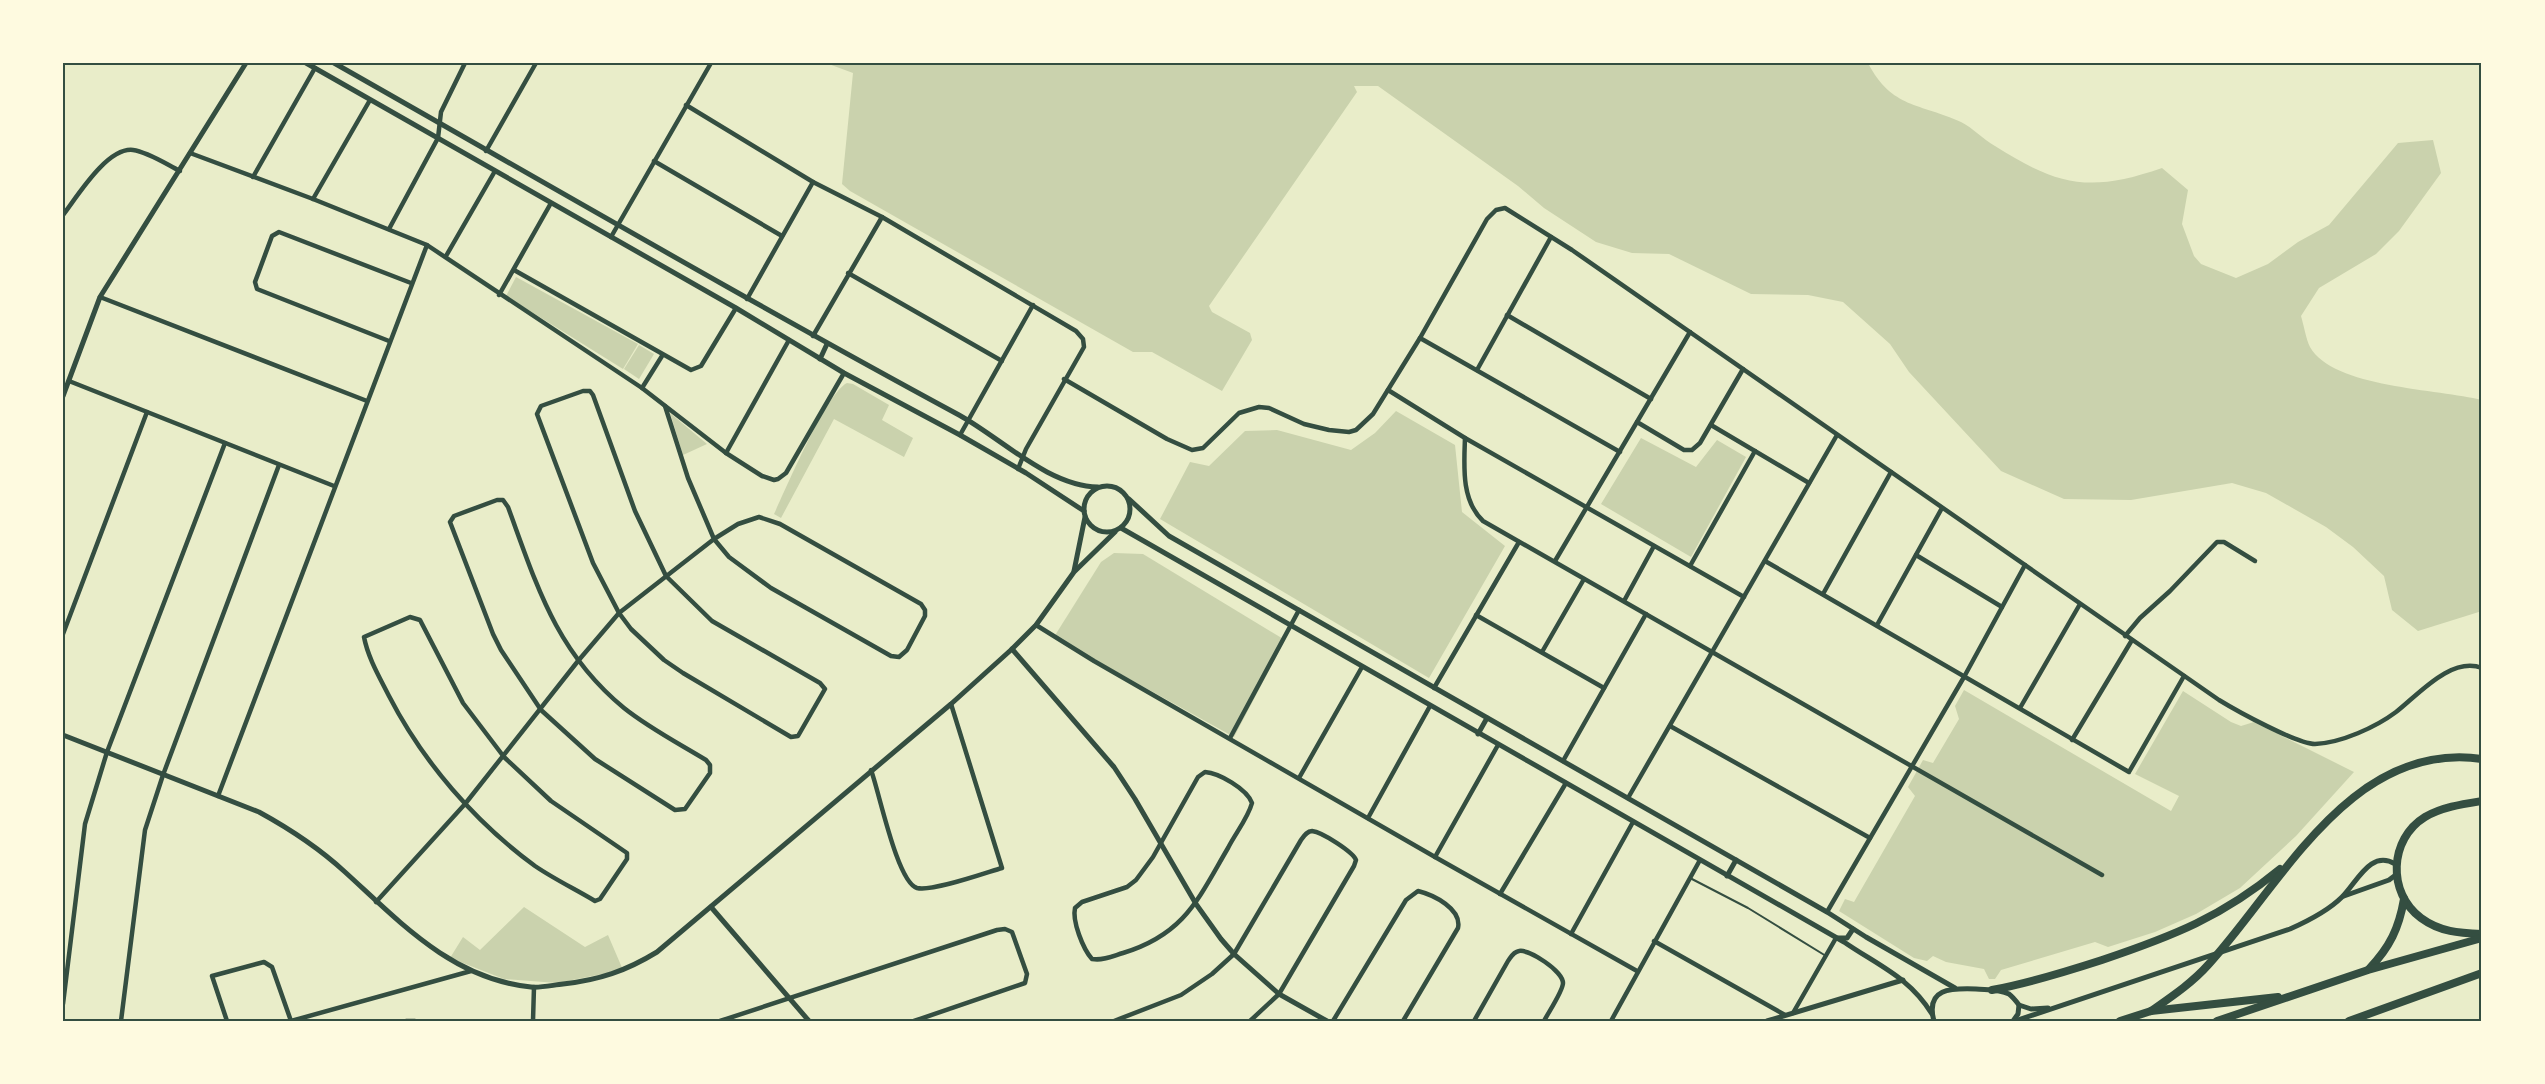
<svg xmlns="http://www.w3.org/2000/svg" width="2545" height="1084" font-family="'DejaVu Sans',sans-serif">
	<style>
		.green { fill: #cad2ad }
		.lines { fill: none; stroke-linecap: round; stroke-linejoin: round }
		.service { stroke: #344e41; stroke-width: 2 }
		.minor { stroke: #344e41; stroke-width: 4.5 }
		.tertiary { stroke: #344e41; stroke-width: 5 }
		.trunk { stroke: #344e41; stroke-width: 8 }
		.neatline { fill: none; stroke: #344e41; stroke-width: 2 }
	</style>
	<rect width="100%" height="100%" fill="#e9edc9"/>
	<g class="green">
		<path d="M826 63H1868C1892 109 1920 103 1961 122 1973 128 1983 139 1995 146 2058 186 2090 193 2162 168L2188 190 2182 224 2194 256 2201 264 2236 278 2268 264 2298 242 2329 225 2398 143 2433 140 2441 173 2399 231 2376 254 2319 288 2301 316C2304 326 2306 339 2310 347 2333 388 2439 389 2482 400V611L2418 631 2392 610 2384 576 2353 547 2326 527 2266 493 2232 483 2131 500 2064 499 2001 471 1909 372 1890 344 1843 302 1808 295 1751 294 1669 254 1632 253 1596 242 1544 208 1518 186 1378 86H1354L1357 92 1209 306 1212 312 1250 333 1252 340 1222 391 1152 352H1133L850 191 842 184 853 73Z"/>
		<path d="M516 277 638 344 623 369 506 296Z"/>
		<path d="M639 345 654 354 639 379 624 369Z"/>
		<path d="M847 383 853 384 889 405 882 420 913 438 904 457 834 419 781 518 774 514C786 489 826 393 847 383Z"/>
		<path d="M1396 411 1455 445 1462 512 1505 546 1429 678 1160 519 1190 462 1209 466 1245 431 1277 430 1351 450 1375 433Z"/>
		<path d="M670 413 707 444 683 455Z"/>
		<path d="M1641 438 1696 467 1717 440 1746 457 1691 557 1601 504Z"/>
		<path d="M1114 553 1143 554 1285 640 1234 737 1054 637 1101 562Z"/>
		<path d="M1964 690 2171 811 2179 796 2135 774 2183 691 2231 722 2241 726 2254 722 2354 772 2296 836 2240 888 2196 914 2155 932 2108 947 2095 942 2001 970 1995 979H1989L1984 969 1946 962 1933 956 1927 961 1914 958 1839 911 1845 899 1854 902 1915 796 1908 787 1923 760 1933 763 1959 719 1955 706Z"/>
		<path d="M524 907 585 947 608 935 623 970 557 983 504 979 450 958 463 937 480 950Z"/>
	</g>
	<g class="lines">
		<path class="service" d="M1690 878 1748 908 1826 956"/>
		<g class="minor">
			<path d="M686 105 813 182 882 217 1076 331 1083 339 1084 347 1026 449 1018 469"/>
			<path d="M486 151 536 63"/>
			<path d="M190 153 313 199 427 245 642 388 726 453 762 476 774 480 778 479 786 473 844 373"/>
			<path d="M654 161 782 236"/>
			<path d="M253 177 315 68"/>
			<path d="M313 199 370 100"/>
			<path d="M63 215C77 197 107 147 133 150 148 152 166 164 180 171"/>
			<path d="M389 229 438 138 441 112 465 63"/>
			<path d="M611 237 711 63"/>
			<path d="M446 256 495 171"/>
			<path d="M514 270 691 370 701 366 736 308"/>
			<path d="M848 273 1002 361"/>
			<path d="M499 295 551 203"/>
			<path d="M100 297 367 401"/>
			<path d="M747 299 813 182"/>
			<path d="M1507 315 1651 399"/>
			<path d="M813 336 882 217"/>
			<path d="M1420 338 1620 452"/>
			<path d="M389 341 257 289 255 282 272 236 279 232 411 283"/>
			<path d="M1477 370 1551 237"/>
			<path d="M1064 379 1167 439 1192 450 1203 448 1239 413 1259 407 1269 408 1304 424 1329 430 1349 432 1356 430 1373 414 1420 338 1487 219 1496 210 1505 208 1572 250 2219 700C2237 711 2297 744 2315 744 2341 743 2376 727 2396 712 2418 695 2451 656 2482 668"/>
			<path d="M69 381 334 486"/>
			<path d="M642 388 662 356"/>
			<path d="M1388 390 1465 438 1744 597"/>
			<path d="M583 391H590L593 395 635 511 666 576 712 621 820 683 825 689 798 736 791 737 683 673 664 660 631 629 619 613 593 563 537 414 541 406Z"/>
			<path d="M1637 422 1684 450H1692L1700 443 1743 369"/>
			<path d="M1711 425 1809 483"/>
			<path d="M960 435 1033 305"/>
			<path d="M1465 438C1464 466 1461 500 1483 521L2102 875"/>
			<path d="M726 453 789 340"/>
			<path d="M497 500H503L508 507C537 586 556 652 624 708 649 728 678 743 706 760L710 765V773L685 809 675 810 595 759 541 710 501 650 493 634 450 522 454 516Z"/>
			<path d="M1916 555 2002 607"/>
			<path d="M1555 561 1690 332"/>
			<path d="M1765 561 2129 772 2184 676"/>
			<path d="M1690 566 1755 451"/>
			<path d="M1823 594 1891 472"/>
			<path d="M1624 601 1654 546"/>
			<path d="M1476 615 1604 688"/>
			<path d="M410 617 420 620 463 703 504 757 551 801 627 853V859L600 899 595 901C575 889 554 879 535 866 475 822 423 762 389 696 380 678 368 658 364 637Z"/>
			<path d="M1036 625 1094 661 1435 857 1637 971"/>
			<path d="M1877 625 1942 508"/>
			<path d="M63 634 147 412"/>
			<path d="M2125 636 2140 618 2170 591 2217 542H2224L2255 561"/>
			<path d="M1542 652 1584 579"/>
			<path d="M1434 688 1519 542"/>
			<path d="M2020 708 2080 604"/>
			<path d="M1670 726 1870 838"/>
			<path d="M1230 738 1299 610"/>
			<path d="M2072 740 2132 640"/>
			<path d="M1563 761 1646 614"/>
			<path d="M871 770C879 791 897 882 917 888 932 892 985 873 1002 868L951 704"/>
			<path d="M1205 772C1219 773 1247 789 1252 803 1248 818 1235 834 1228 848 1198 899 1185 934 1123 953 1113 956 1103 961 1092 959 1083 949 1072 921 1075 908L1082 902 1127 887 1136 880 1153 857 1198 777Z"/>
			<path d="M1299 778 1362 667"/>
			<path d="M218 796 427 245"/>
			<path d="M1628 798 1837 435"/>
			<path d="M1368 818 1430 706"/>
			<path d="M1435 857 1498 745"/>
			<path d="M1500 894 1566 783"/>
			<path d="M376 902 465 804 578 661 619 613 714 539 738 524 759 517 780 524 921 604 925 610V616L907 650 899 657 891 656 771 588 729 557 714 539 688 478 665 406"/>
			<path d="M1827 912 1964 677 2025 565"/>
			<path d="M1571 934 1633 822"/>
			<path d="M1654 941 1785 1015"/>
			<path d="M63 1004 85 824 107 752 225 443"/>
			<path d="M1793 1013 1836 938"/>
			<path d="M121 1021 145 830 163 775 279 465"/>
			<path d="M227 1021 212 976 264 962 272 967 291 1021"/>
			<path d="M291 1021 471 971"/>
			<path d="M406 1021H415"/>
			<path d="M533 1021 534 987"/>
			<path d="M720 1021 997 930 1005 929 1012 932 1027 974 1025 983 914 1021"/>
			<path d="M1114 1021 1181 995 1212 974 1234 954 1301 840C1304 836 1307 831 1312 831 1322 832 1353 852 1356 860L1354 866 1279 994 1250 1021"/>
			<path d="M1333 1021 1406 900 1418 891C1434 895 1462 909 1458 928L1403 1021"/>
			<path d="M1474 1021 1508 961C1511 957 1513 952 1519 951 1529 949 1563 971 1563 983 1563 991 1548 1013 1544 1021"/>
			<path d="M1611 1021 1700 860"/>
		</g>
		<g class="tertiary">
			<path d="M306 63 736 308 844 373 960 435 1026 473 1084 511"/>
			<path d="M334 63C542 181 748 301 959 415 1001 438 1048 486 1098 487"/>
			<path d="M820 359 827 344"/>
			<path d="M63 396 100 297 246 63"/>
			<circle cx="1107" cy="509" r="23"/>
			<path d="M1129 499 1169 536 1827 912 1866 937 1955 988"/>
			<path d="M1121 528 1844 942C1879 966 1909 977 1932 1014"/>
			<path d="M1074 571 1085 517"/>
			<path d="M1012 649 1114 767 1135 799 1196 904 1221 939 1234 954 1279 994 1327 1021"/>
			<path d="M1478 734 1487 718"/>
			<path d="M63 735 259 812C290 829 319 848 345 872 400 922 452 979 531 987 541 988 553 985 563 984 599 980 626 971 657 952L951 704 1012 649 1036 625 1074 572 1115 532"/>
			<path d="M1727 876 1736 860"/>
			<path d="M2344 896 2389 880 2397 874"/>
			<path d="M711 907 809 1021"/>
			<path d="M1838 938H1847L1853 929"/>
			<path d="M2019 1005 2031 1009 2048 1008"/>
			<path d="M1767 1021 1903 980"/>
			<path d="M1934 1021C1925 988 1951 988 1976 989 1987 990 1999 989 2009 994 2013 997 2016 1001 2019 1005L2018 1014 2013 1021"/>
			<path d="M2015 1021 2290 929C2308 921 2328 911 2342 897 2357 882 2371 849 2395 864"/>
		</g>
		<g class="trunk">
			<path d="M2482 801C2463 804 2442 807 2425 817 2389 839 2387 893 2421 918 2440 932 2459 933 2482 934"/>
			<path d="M2369 969C2390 947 2399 928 2404 899"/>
			<path d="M1992 990C2030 983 2065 972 2102 960 2173 936 2222 917 2280 869"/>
			<path d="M2151 1011C2171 997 2192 983 2208 965 2282 884 2351 740 2482 759"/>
			<path d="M2120 1021 2151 1011 2278 997"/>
			<path d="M2217 1021 2368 970 2482 938"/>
			<path d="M2349 1021 2482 973"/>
		</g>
	</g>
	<rect width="2545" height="1084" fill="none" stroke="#fefae0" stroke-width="129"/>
	<rect x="64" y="64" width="2416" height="956" class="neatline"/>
</svg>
